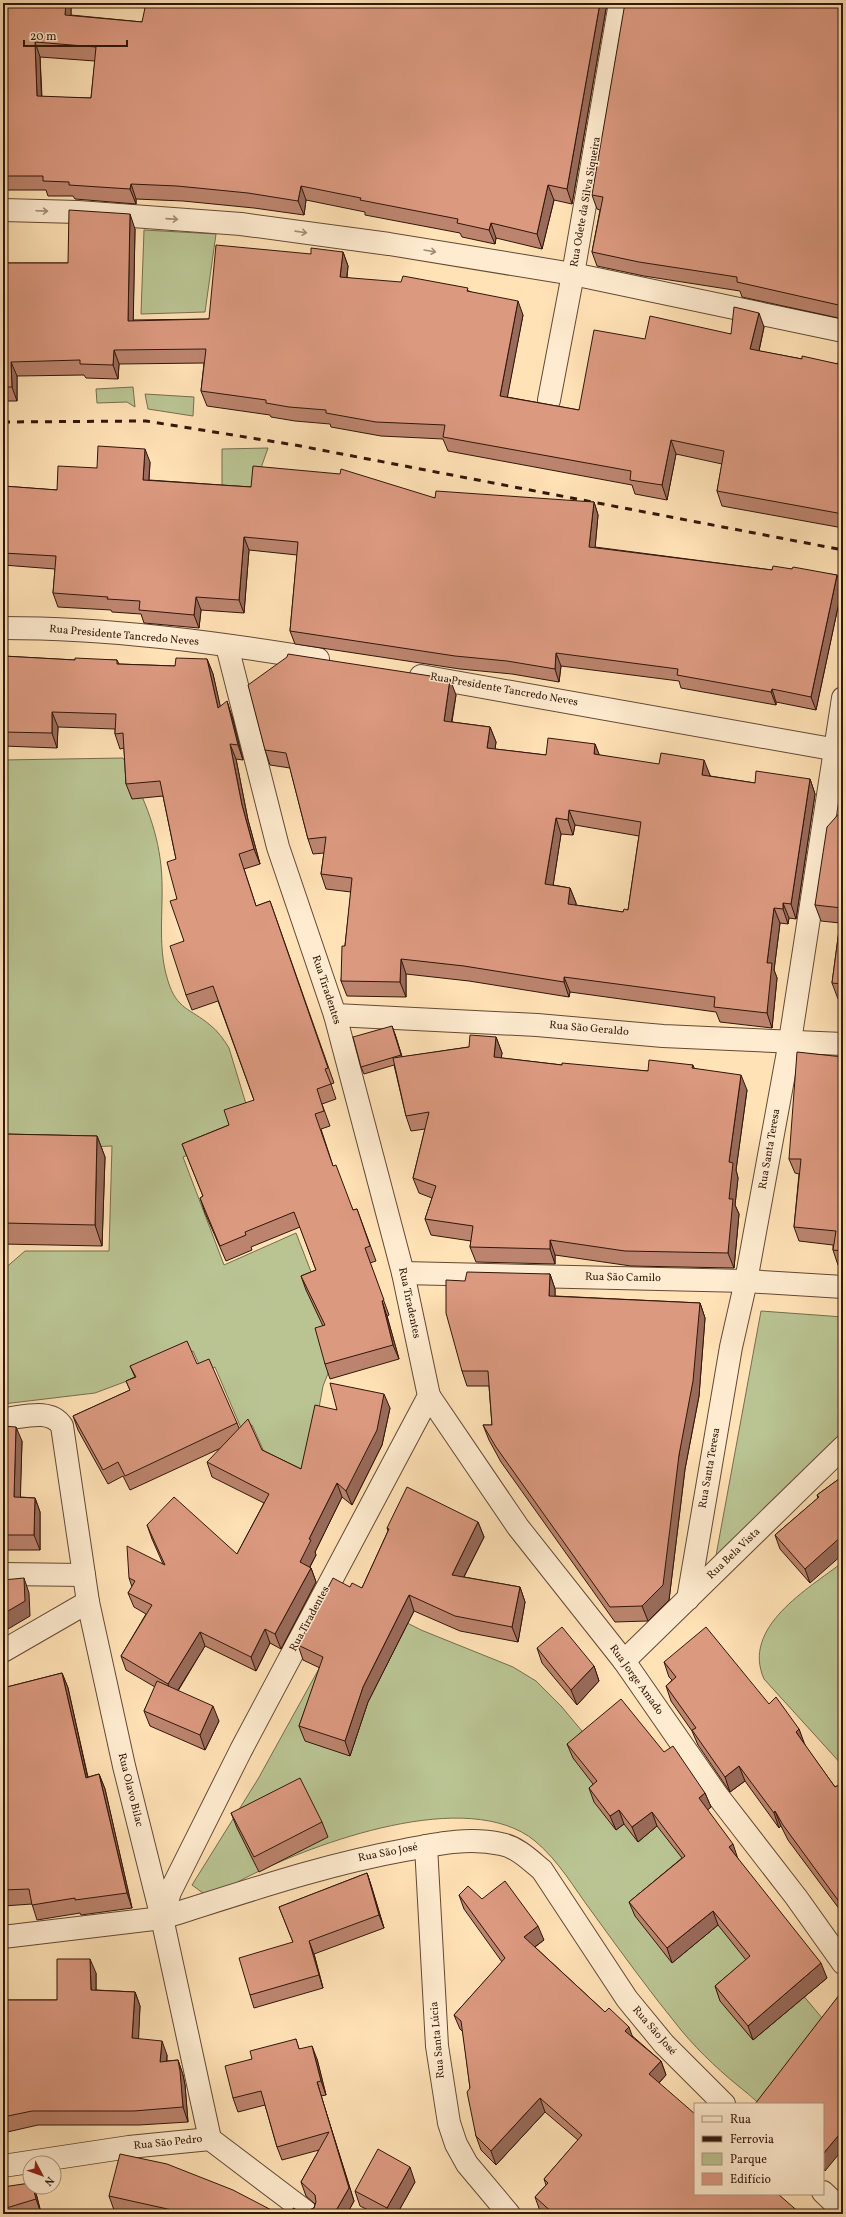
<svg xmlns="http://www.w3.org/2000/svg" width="846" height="2217" font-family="Vollkorn,serif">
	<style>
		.green { fill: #bac493; stroke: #766d4e }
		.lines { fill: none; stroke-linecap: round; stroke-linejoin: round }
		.minor-casing { stroke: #644935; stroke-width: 24 }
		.minor { stroke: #ffecd0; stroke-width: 22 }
		.rail { stroke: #31160a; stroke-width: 3; stroke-dasharray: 7 7; stroke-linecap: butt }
		.wall { fill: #bc846e; stroke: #31160a; fill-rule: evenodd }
		.shaded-wall { fill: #996b5a; stroke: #31160a }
		.building { fill: #db9980; stroke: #31160a; fill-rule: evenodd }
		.oneway { stroke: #a28c77 }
		.labels { text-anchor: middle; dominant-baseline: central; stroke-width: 3; stroke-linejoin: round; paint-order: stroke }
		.street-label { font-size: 11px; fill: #31160a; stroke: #ffecd0 }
	</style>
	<rect width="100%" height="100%" fill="#ffe2b6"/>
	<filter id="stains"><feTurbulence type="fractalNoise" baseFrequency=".005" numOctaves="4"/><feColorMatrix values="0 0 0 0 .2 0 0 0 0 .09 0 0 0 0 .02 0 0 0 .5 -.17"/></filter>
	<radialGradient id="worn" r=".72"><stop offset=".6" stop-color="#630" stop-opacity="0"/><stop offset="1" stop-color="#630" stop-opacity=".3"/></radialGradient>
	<g class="green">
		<path d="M144 230 216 234 205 312 141 314Z"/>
		<path d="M133 387 135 407 127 402 97 403 96 389Z"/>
		<path d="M145 394 194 397 193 416 148 409Z"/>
		<path d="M268 448 249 502 222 499V449Z"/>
		<path d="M123 758C142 793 157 827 161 866 165 904 156 944 168 981 177 1010 190 1008 210 1025 218 1031 224 1040 229 1048L253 1127 183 1157 224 1265 296 1233 315 1282 331 1366 323 1386 306 1479 269 1463 252 1425 241 1428 215 1367 203 1373 193 1351 127 1381 95 1393 3 1404V1270L25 1251H109L112 1146 3 1150V760Z"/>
		<path d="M761 1311 843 1317V1433L715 1561Z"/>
		<path d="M843 1562V1766L764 1679C741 1627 808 1589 843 1562Z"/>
		<path d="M358 1598 421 1630 513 1667 536 1681 561 1706 843 2043 823 2104C810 2104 773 2107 762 2104 757 2103 751 2096 747 2093 723 2074 701 2054 681 2030 650 1992 621 1952 592 1912 574 1888 559 1861 535 1841 468 1786 315 1843 247 1877 234 1883 223 1892 211 1899L192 1885 258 1779Z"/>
	</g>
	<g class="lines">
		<g class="minor-casing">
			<g id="minor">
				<path d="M3 210 78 212 241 224 389 244 573 274 843 331"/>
				<path d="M549 400 573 274 620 3"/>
				<path d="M3 628C109 628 214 642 318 659"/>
				<path d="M421 676 843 751"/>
				<path d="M335 1015 537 1025 663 1036 843 1044"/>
				<path d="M403 1273 746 1281 843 1287"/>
				<path d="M429 1396 518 1527 624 1661 717 1795 796 1897 843 1963"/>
				<path d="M3 1419C21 1418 50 1407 62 1426L88 1602 124 1766 162 1918"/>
				<path d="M3 1574 84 1575"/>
				<path d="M688 1599 731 1347 746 1281 790 1041 843 698"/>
				<path d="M3 1651 88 1602"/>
				<path d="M624 1661 843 1447"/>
				<path d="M426 1846 437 2046 449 2123 456 2144 467 2164 509 2214"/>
				<path d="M162 1918 170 1892 241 1750 429 1396 403 1273 335 1015 278 847 227 646"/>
				<path d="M3 1937 162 1918"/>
				<path d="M210 2139 162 1918C242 1893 322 1865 405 1850 437 1844 468 1837 501 1844 517 1847 530 1860 542 1870L627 1999 664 2044 724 2104"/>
				<path d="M3 2166 129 2147 210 2139 309 2214"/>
				<path d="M823 2192 843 2211"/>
			</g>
		</g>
		<use href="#minor" class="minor"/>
		<path class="rail" d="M3 422 146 421 295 445 843 550"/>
	</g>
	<g class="wall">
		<path d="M3 3H71V15L142 22 607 3 572 204 554 200 542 249 496 238 495 244 462 237 460 233 365 215V212L306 200 304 215 254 208 183 201 136 199V204L75 199 73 196H48L46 190H3ZM40 57 95 61 91 98 42 97Z"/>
		<path d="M843 3V319L742 297 740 291 644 276 597 266 592 252 600 210 597 209 592 195Z"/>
		<path d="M135 229 133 320 209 319 311 254 343 252 348 266 347 278 469 291 523 315 507 397 579 410 645 339 731 334 764 327 759 351 802 359 838 364 843 337V528L722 506 717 491 722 464 676 454 667 500 635 494 632 485 448 451 443 439 381 436 331 427 330 424 295 421 271 417 270 415 207 406 201 391 204 363 119 364 118 379 86 378 84 375 17 376V401H3V263H68Z"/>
		<path d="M150 462 149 480 251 487 435 498 594 502 598 515 595 547 772 570 792 569 837 575 842 588 816 710 776 702V705L681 688 679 681 561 666 559 682 512 674 460 669 295 644 290 631 297 555 249 550 244 613 201 610 199 628 144 623 141 614 112 612 111 610 58 607 53 593 55 569 3 565V486L57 490 97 468Z"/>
		<path d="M3 656 75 660H117L119 664 175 666 207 659 213 674 220 706 232 716 243 760 236 759 248 820 260 864 244 869 256 906 270 901 334 1083 331 1084 336 1099 322 1104 330 1126 321 1129 333 1166 353 1210 357 1209 376 1261 370 1263 389 1315 387 1316 399 1359 330 1379 325 1364 323 1326 306 1290 301 1276 316 1270 300 1227 251 1247 252 1250 226 1261 205 1213 200 1198 203 1196 182 1144 229 1125 254 1100 218 1001 192 1010 186 995 184 941 177 899 176 859 163 796 132 799 126 784 124 748 120 749 115 734V729L58 727 57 748 3 746Z"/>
		<path d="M456 695 452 722 490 727 496 742 495 749 546 755 595 744 599 755 710 775V776L755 783 810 779 815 794 796 919 789 918 788 924 780 923 774 970 777 978 772 1028 720 1022 716 1012 570 992 569 997 469 981 406 974V997L347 996 341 981 351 892 326 889 321 874 324 853 313 854 308 839 290 768 270 765 265 750ZM575 825 639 836 628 910 623 912 576 905V903L570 888 553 885 561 834 573 835Z"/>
		<path d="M843 809V999H838L832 983 840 923 821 921 815 905Z"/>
		<path d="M395 1034 402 1057 469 1047 496 1037 502 1053 501 1058 562 1065 648 1071 693 1065 694 1068 747 1090 736 1170 738 1178 735 1205 739 1214 734 1268 631 1266 555 1255V1264L476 1262 470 1247 471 1241 431 1235 425 1219 432 1198 419 1193 413 1178 425 1129 411 1131 406 1116 394 1065 364 1074 361 1067Z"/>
		<path d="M843 1057V1265H838L833 1250V1245L799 1241 794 1227 799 1174 795 1173 789 1159Z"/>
		<path d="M3 1134 97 1136 105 1157 102 1246 3 1244Z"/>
		<path d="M550 1274 555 1289V1296L700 1303 705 1318 699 1396 685 1469 669 1600 648 1621 615 1622 501 1462 489 1440 483 1425H492L489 1386H467L462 1371 465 1281Z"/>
		<path d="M197 1364 237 1423 239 1428 262 1450 301 1469 337 1410 390 1408 382 1445 352 1505 342 1497 315 1552 316 1555 310 1567 311 1568 316 1582 281 1649 270 1643 256 1671 205 1646 178 1691 219 1721 205 1750 150 1726 144 1711 155 1687 126 1670 121 1656 146 1614 134 1607 128 1593 132 1587 129 1578 163 1564 152 1539 147 1525 237 1554 264 1503 212 1477 207 1462 221 1448 130 1490 123 1476 108 1484 78 1430 73 1416 130 1390 126 1381 135 1377 130 1366Z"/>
		<path d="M3 1426 22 1441 20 1497 35 1498 40 1512V1550H3Z"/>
		<path d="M843 1476 810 1583 780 1549 775 1535 818 1498 817 1495Z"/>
		<path d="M478 1522 484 1537 464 1577 520 1587 525 1602 518 1642 460 1631 414 1611 368 1702 350 1756 305 1741 299 1726 320 1668 303 1660 298 1645 350 1587 362 1588 388 1531 387 1528Z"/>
		<path d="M537 1648 594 1666 599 1681 577 1705 542 1663Z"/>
		<path d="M664 1662 769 1704 799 1729 804 1744 835 1787 843 1783V1914L788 1840 781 1826 779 1828 745 1781 730 1792 698 1745 692 1731 671 1701 666 1686 672 1680 669 1677Z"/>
		<path d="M62 1673 68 1688 88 1777 99 1774 105 1789 132 1908 81 1915 80 1913 37 1920 32 1904 3 1906V1688Z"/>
		<path d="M567 1744 664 1752 705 1793 711 1807 707 1810 738 1859 827 1978 753 2040 720 2001 715 1986 746 1960 718 1925 672 1963 635 1916 629 1902 682 1858 657 1826 638 1842 624 1824 616 1830 594 1802 589 1788 593 1784 573 1758Z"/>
		<path d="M231 1813 322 1822 328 1837 259 1872 237 1828Z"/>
		<path d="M367 1873 371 1885 384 1928 314 1954 323 1988 254 2008 250 1995 293 1942 279 1907Z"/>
		<path d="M459 1895 482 1899 544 1940 535 1947 605 2012 661 2061 666 2075 659 2083 695 2194 801 2214H543L540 2211 535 2197 546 2185 544 2179 578 2140 545 2112 496 2165 481 2150 476 2136 463 2032 460 2029 454 2015 502 1962 464 1909Z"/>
		<path d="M96 1973V1990L135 1992 140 2006 138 2039 167 2055V2061L178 2060 183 2075 185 2085 188 2122 139 2125H38L3 2133V2000H57Z"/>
		<path d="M296 2039 299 2049 317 2059 326 2095 321 2096 354 2201 347 2214H283L303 2213 314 2208 315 2204 306 2196 301 2182 319 2150 282 2160 277 2147 265 2105 238 2112 233 2098 252 2059Z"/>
		<path d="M415 2182 397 2214H376L360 2206 355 2191Z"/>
		<path d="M3 2187H34L37 2197 41 2213 38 2214H3Z"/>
		<path d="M109 2196 279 2214H133L114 2210Z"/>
	</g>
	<g class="shaded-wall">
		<path d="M66 3H71V29L65 15Z"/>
		<path d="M600 3H607L572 204 567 189Z"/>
		<path d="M35 42 40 57 42 111 37 96Z"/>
		<path d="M131 184 136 199V204L130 189Z"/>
		<path d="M548 185 554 200 542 249 537 234Z"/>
		<path d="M301 186 306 200 304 215 298 201Z"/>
		<path d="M130 214 135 229 133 335 128 321Z"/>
		<path d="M491 223 496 238 495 244 489 230Z"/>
		<path d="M343 252 348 266 345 292 340 277Z"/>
		<path d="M518 301 523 315 505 410 500 396Z"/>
		<path d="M759 313 764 327 756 364 750 349Z"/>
		<path d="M114 350 119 364 118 379 113 365Z"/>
		<path d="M11 362 17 376V401L12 387Z"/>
		<path d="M671 440 676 454 667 500 662 485Z"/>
		<path d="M145 449 150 462 148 493 143 480Z"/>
		<path d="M594 502 598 515 594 560 589 547Z"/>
		<path d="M244 537 249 550 244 613 239 600Z"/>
		<path d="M837 575 842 588 816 710 811 697Z"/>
		<path d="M196 597 201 610 199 628 194 615Z"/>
		<path d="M556 653 561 666 559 682 555 669Z"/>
		<path d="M207 659 213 674 224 723 218 708Z"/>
		<path d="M450 679 456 695 449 736 444 721Z"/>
		<path d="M772 689 776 702V705L771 692Z"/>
		<path d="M227 701 232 716 243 760 238 745Z"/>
		<path d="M52 712 58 727 57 748 52 733Z"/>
		<path d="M490 727 496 742 493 763 487 748Z"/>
		<path d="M230 744 236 759 248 820 260 864 254 849 242 805Z"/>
		<path d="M595 744 601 759 594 754Z"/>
		<path d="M704 760 710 775 707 790 702 775Z"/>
		<path d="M810 779 815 794 796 919 791 904Z"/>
		<path d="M569 810 575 825 573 835 568 820Z"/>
		<path d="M556 818 561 834 551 899 545 884Z"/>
		<path d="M570 888 576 903 573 919 568 904Z"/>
		<path d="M783 903 789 918 788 924 783 909Z"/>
		<path d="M774 908 780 923 774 970 777 978 772 1028 767 1013V963Z"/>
		<path d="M401 959 406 974V997L400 982Z"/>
		<path d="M564 977 570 992 569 997 564 982Z"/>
		<path d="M392 1026 395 1034 404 1063 401 1055Z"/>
		<path d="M496 1037 502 1053 499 1073 494 1057Z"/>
		<path d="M741 1075 747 1090 736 1170 738 1178 735 1205 739 1214 734 1268 728 1253 729 1162Z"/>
		<path d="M97 1136 105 1157 102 1246 95 1225Z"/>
		<path d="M550 1240 555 1255V1264L550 1249Z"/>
		<path d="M550 1274 555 1289V1311L549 1296Z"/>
		<path d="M382 1301 387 1316 399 1359 393 1345Z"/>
		<path d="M700 1303 705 1318 699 1396 685 1469 669 1600 648 1621 642 1606 679 1455Z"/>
		<path d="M384 1394 390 1408 382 1445 352 1505 346 1491Z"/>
		<path d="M16 1427 22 1441 20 1512 14 1497Z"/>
		<path d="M337 1483 342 1497 315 1552 316 1555 305 1576 300 1562 309 1539Z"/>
		<path d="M35 1498 40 1512V1550L34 1535Z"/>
		<path d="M478 1522 484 1537 457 1590 452 1575Z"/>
		<path d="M843 1525V1554L810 1583 805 1569 838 1529Z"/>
		<path d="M311 1568 316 1582 281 1649 275 1634Z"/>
		<path d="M24 1578 29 1593 30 1616 3 1632V1614Z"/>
		<path d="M520 1587 525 1602 518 1642 512 1627Z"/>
		<path d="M409 1595 414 1611 368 1702 350 1756 345 1741 363 1687Z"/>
		<path d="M265 1629 270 1643 256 1671 251 1657Z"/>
		<path d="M200 1632 205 1646 173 1698 168 1684Z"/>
		<path d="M594 1666 599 1681 577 1705 571 1690Z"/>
		<path d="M62 1673 68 1688 91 1793 86 1778Z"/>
		<path d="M213 1706 219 1721 205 1750 200 1735Z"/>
		<path d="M799 1729 805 1745 796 1732Z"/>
		<path d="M739 1766 745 1781 730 1792 725 1777Z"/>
		<path d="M99 1774 105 1789 132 1908 127 1893Z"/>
		<path d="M705 1793 711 1807 704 1813 699 1798Z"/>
		<path d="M619 1810 624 1824 616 1830 610 1816Z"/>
		<path d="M775 1811 781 1826 779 1828 774 1813Z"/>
		<path d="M652 1812 657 1826 638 1842 632 1827Z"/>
		<path d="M733 1844 738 1859 729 1847Z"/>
		<path d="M367 1873 371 1885 384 1928 379 1915Z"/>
		<path d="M713 1911 718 1925 672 1963 667 1948Z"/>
		<path d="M538 1926 544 1940 529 1951 524 1937Z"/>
		<path d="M309 1941 314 1954 323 1988 319 1975Z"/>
		<path d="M90 1959 96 1973V2004L91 1990Z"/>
		<path d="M821 1963 827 1978 753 2040 748 2026Z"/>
		<path d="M135 1992 140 2006 138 2052 132 2038Z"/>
		<path d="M629 2027 634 2041 625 2031Z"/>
		<path d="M162 2041 167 2055 165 2076 160 2062Z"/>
		<path d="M312 2046 317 2059 326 2095 321 2081Z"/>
		<path d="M178 2060 183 2075 185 2085 188 2122 183 2107Z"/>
		<path d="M661 2061 666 2075 654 2088 649 2074Z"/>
		<path d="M317 2082 321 2096 354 2201 347 2214H334L349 2188Z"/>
		<path d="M540 2098 545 2112 496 2165 491 2151Z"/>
		<path d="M843 2130V2149L825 2171 823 2167V2154Z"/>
		<path d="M410 2167 415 2182 397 2214H389L387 2208Z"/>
		<path d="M33 2187H34L37 2197 41 2213 36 2199Z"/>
		<path d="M560 2210 562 2214H557Z"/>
	</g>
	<g class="building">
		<path d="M3 3H66L65 15 142 22 146 3H600L567 189 548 185 537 234 491 223 489 230 457 223 458 219 360 200 361 198 301 186 298 201 248 193 177 186 131 184 130 189 69 185V182L43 181V176H3ZM35 42 96 47 91 98 37 96Z"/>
		<path d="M625 3H843V306L737 282V277L639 262 592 252 603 197 592 195Z"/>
		<path d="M69 210 130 214 128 321 209 319 216 245 311 254V248L343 252 340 277 401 282 403 276 468 288 467 291 518 301 500 396 579 410 594 330 645 339 650 316 731 334 734 307 759 313 750 349 802 359V356L838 364 843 337V514L717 491 724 451 671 440 662 485 630 480 631 471 443 437 445 425 376 422 326 413V410L289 407 266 403V400L201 391 206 349 114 350 113 365 80 364V360L11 362 12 387H3V263H68Z"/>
		<path d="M98 446 145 449 143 480 251 487 253 466 340 474 341 469 435 498 436 491 594 502 589 547 772 570 773 566 792 569 793 567 837 575 811 697 772 689 771 692 677 675 678 669 556 653 555 669 507 661 455 656 290 631 298 542 244 537 239 600 196 597 194 615 139 610 140 601 107 599 108 597 53 593 56 556 3 553V486L57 490 58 466 97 468Z"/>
		<path d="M288 654 450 679 444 721 490 727 487 748 546 755 548 738 595 744 594 754 659 764 661 753 704 760 702 775 755 783 756 771 810 779 791 904 783 903V909L774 908 767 963H772L767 1013 714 1007 715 997 564 977V982L464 966 401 959 400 982 341 981 342 946H345L352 878 321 874 326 837 308 839 286 753 265 750 248 685 287 657ZM569 810 641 822 628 910 624 909 623 912 568 904 570 888 545 884 556 818 568 820Z"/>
		<path d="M3 656 75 660V658L117 660V664L175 666 176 658 207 659 218 708 227 701 238 745 230 744 242 805 254 849 239 854 256 906 270 901 328 1068 325 1069 331 1084 317 1089 324 1111 315 1114 333 1166 336 1165 353 1210 357 1209 370 1246 365 1248 384 1300 382 1301 393 1345 325 1364 315 1328 325 1325 301 1276 316 1270 294 1212 245 1232 246 1235 220 1246 200 1198 203 1196 182 1144 229 1125 224 1110 254 1100 213 986 186 995 170 946 184 941 170 901 177 899 167 862 176 859 160 781 126 784 123 733 115 734 116 714 52 712V733L3 732Z"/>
		<path d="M843 809V984L832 983 842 908 815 905 827 827Z"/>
		<path d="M392 1026 401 1055 361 1067 353 1037Z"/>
		<path d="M470 1035 496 1037 494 1057 562 1065V1063L648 1071 649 1060 693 1065 692 1068 741 1075 729 1162 733 1163 729 1199H733L728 1253 625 1251 550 1240V1249L470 1247 473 1226 425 1219 436 1186 413 1178 429 1112 406 1116 393 1058 469 1047Z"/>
		<path d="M797 1052 843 1057V1251L833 1250 836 1231 794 1227 801 1159H789Z"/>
		<path d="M3 1134 97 1136 95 1225 3 1223Z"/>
		<path d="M467 1272 550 1274 549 1296 700 1303 693 1381 679 1455 663 1585 642 1606 610 1607 496 1447 483 1425H492L488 1371H462L446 1313V1280L465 1281Z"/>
		<path d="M187 1341 197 1364 209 1359 237 1423 125 1476 118 1462 103 1470 73 1416 130 1390 126 1381 136 1377 130 1366Z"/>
		<path d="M330 1383 384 1394 377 1430 346 1491 337 1483 309 1539 311 1540 300 1562 311 1568 275 1634 265 1629 251 1657 200 1632 168 1684 121 1656 152 1605 128 1593 135 1581 129 1578 127 1546 165 1565 147 1525 174 1497 237 1554 269 1494 207 1462 248 1419 262 1450 301 1469 315 1405 337 1410Z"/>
		<path d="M3 1426 16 1427 14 1497 35 1498 34 1535H3Z"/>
		<path d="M843 1476V1525L838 1529 843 1535 805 1569 775 1535 819 1497 817 1495Z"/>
		<path d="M407 1487 478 1522 452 1575 520 1587 512 1627 455 1616 409 1595 363 1687 345 1741 299 1726 323 1657 298 1645 333 1578 350 1587 352 1583 362 1588 389 1529 387 1528Z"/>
		<path d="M24 1578 25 1601 3 1614V1580Z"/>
		<path d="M562 1627 594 1666 571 1690 537 1648Z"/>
		<path d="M706 1627 769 1704 776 1697 799 1729 796 1732 835 1787 843 1783V1907L783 1825 775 1811 774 1813 739 1766 725 1777 692 1730 696 1728 666 1686 676 1677 664 1662Z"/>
		<path d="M62 1673 86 1778 99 1774 127 1893 75 1900V1898L32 1905 29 1889 3 1890V1688Z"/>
		<path d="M157 1681 213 1706 200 1735 144 1711Z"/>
		<path d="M621 1699 664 1752 673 1746 705 1793 699 1798 733 1844 729 1847 821 1963 748 2026 715 1986 750 1956 713 1911 667 1948 629 1902 685 1856 652 1812 632 1827 619 1810 610 1816 589 1788 597 1781 567 1744Z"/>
		<path d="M300 1778 322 1822 254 1857 231 1813Z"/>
		<path d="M367 1873 379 1915 309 1941 319 1975 250 1995 239 1958 293 1942 279 1907Z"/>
		<path d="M505 1881 538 1926 524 1937 605 2012 609 2008 629 2027 625 2031 661 2061 649 2074 695 2114V2194H778L801 2214H565L560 2210 557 2214H554L535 2197 548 2183 544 2179 582 2135 540 2098 491 2151 476 2136 467 2092 470 2088 461 2021 454 2015 505 1958 459 1895 468 1886 482 1899Z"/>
		<path d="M57 1959H90L91 1990 135 1992 132 2038 162 2041 160 2062 178 2060 180 2071 183 2107 134 2111H32L3 2117V2000H57Z"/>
		<path d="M843 1990V2130L823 2154V2104H755Z"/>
		<path d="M296 2039 299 2049 312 2046 321 2081 317 2082 349 2188 334 2214H283L286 2210 295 2213 293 2208 303 2213 314 2208 316 2202 315 2195 301 2182 329 2132 277 2147 261 2091 233 2098 225 2066 252 2059 250 2051Z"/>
		<path d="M378 2149 410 2167 387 2208 355 2191Z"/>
		<path d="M120 2154 167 2164 233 2190 279 2214H171L172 2210 109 2196Z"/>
		<path d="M30 2183V2187H33L36 2199 3 2209V2187Z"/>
	</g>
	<defs><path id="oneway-shaft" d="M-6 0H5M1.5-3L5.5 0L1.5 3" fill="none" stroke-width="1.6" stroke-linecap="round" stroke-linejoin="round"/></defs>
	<g class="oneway">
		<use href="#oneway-shaft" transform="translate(42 211) rotate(2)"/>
		<use href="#oneway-shaft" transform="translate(172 219) rotate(4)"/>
		<use href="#oneway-shaft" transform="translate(301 232) rotate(8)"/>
		<use href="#oneway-shaft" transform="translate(430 251) rotate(10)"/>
	</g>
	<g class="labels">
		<g class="street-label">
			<text transform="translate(586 202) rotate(-80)">Rua Odete da Silva Siqueira</text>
			<text transform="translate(124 636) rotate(5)">Rua Presidente Tancredo Neves</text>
			<text transform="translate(504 690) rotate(10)">Rua Presidente Tancredo Neves</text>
			<text transform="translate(326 990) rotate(72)">Rua Tiradentes</text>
			<text transform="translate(589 1029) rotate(5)">Rua São Geraldo</text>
			<text transform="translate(770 1149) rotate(-80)">Rua Santa Teresa</text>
			<text transform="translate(623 1278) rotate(1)">Rua São Camilo</text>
			<text transform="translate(409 1303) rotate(78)">Rua Tiradentes</text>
			<text transform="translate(710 1468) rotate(-80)">Rua Santa Teresa</text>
			<text transform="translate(734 1554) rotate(-44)">Rua Bela Vista</text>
			<text transform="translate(310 1619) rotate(-62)">Rua Tiradentes</text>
			<text transform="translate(636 1680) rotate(54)">Rua Jorge Amado</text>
			<text transform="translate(130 1790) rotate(76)">Rua Olavo Bilac</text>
			<text transform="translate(388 1853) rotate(-11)">Rua São José</text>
			<text transform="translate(654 2031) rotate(49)">Rua São José</text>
			<text transform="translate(438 2040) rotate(-95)">Rua Santa Lúcia</text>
			<text transform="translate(168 2143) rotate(-6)">Rua São Pedro</text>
		</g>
	</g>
	<rect width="846" height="2217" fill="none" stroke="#ffe2b6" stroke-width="16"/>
	<rect x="4" y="4" width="838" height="2209" fill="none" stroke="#31160a" stroke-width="2"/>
	<rect x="8" y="8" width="830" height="2201" fill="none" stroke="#31160a"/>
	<rect x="694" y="2103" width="130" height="92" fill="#ffecd0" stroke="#ad9681"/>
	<rect x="702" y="2116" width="20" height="6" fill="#ffecd0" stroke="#ad9681"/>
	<text x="730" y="2123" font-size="12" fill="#31160a">Rua</text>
	<rect x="702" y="2136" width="20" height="6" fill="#31160a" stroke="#ad9681"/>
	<text x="730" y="2143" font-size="12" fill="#31160a">Ferrovia</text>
	<rect x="702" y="2153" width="20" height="12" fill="#bac493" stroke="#ad9681"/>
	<text x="730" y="2163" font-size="12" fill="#31160a">Parque</text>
	<rect x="702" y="2173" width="20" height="12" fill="#db9980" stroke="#ad9681"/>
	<text x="730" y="2183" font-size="12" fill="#31160a">Edifício</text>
	<g transform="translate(42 2175) rotate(131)"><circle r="19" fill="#ffecd0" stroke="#ad9681"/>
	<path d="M0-3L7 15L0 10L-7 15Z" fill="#8f2418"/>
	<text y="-6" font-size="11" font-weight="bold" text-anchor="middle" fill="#31160a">N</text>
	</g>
	<path d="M24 40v6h103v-6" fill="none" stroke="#31160a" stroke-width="2"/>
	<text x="30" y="40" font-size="12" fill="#31160a" stroke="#ffecd0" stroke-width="3" paint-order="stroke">20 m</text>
	<rect width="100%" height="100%" filter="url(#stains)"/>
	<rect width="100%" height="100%" fill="url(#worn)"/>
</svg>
